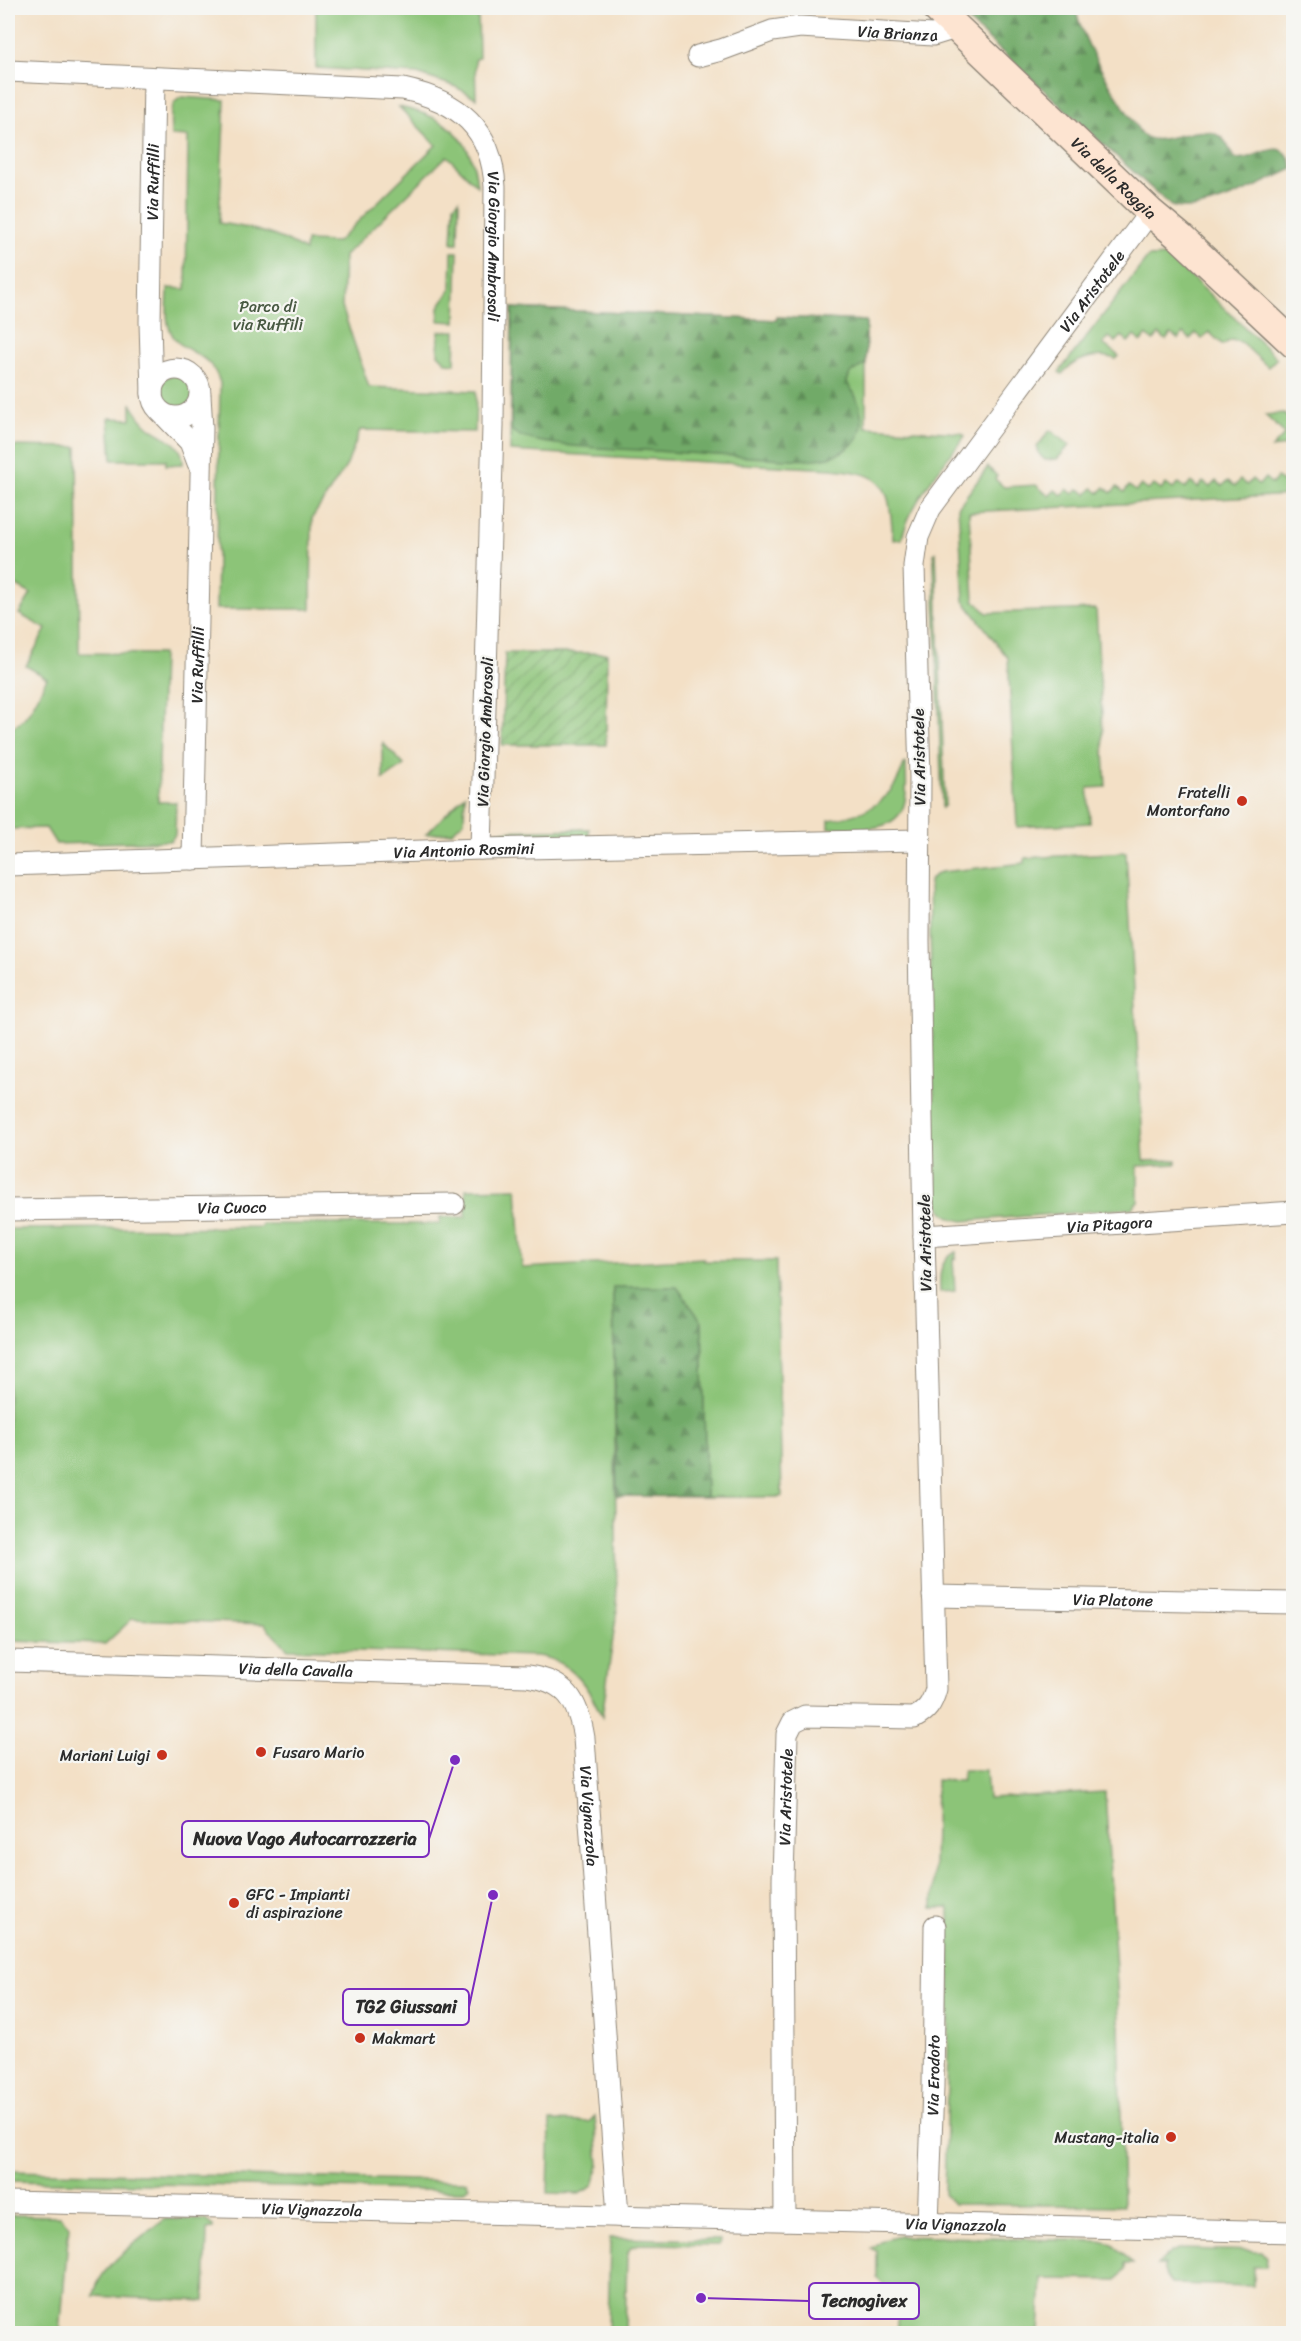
<svg xmlns="http://www.w3.org/2000/svg" width="1301" height="2341" font-family="Sriracha,sans-serif">
	<style>
		.green { fill: #8cc478; stroke: #5c7852; stroke-width: 1.5 }
		.forest { fill: url(#forest-firs); stroke: #4e6a4a; stroke-width: 1.5 }
		.garden { fill: url(#garden-furrows); stroke: #5c7852; stroke-width: 1.5 }
		.lines { fill: none; stroke-linecap: round; stroke-linejoin: round }
		.street-casing { stroke: #8f8678; stroke-width: 23 }
		.secondary-casing { stroke: #8f8678; stroke-width: 31 }
		.street { stroke: #fff; stroke-width: 21 }
		.secondary { stroke: #fde4d1; stroke-width: 28 }
		.poi-dot { fill: #c8321e; stroke: #f6f6f2; stroke-width: 2 }
		.labels { text-anchor: middle; dominant-baseline: central; stroke-width: 4.5; stroke-linejoin: round; paint-order: stroke }
		.street-label { font-size: 16px; fill: #2b2b2b; stroke: #f6f6f2 }
		.park-label { font-size: 16px; fill: #485942; stroke: #f6f6f2 }
		.poi-label { font-size: 16px; fill: #2b2b2b; stroke: #f6f6f2; text-anchor: end }
		.leader { fill: none; stroke: #7b2cbf; stroke-width: 2 }
		.callout-dot { fill: #7b2cbf; stroke: #f6f6f2; stroke-width: 2 }
		.callout { fill: #f6f6f2; stroke: #7b2cbf; stroke-width: 2 }
		.callout-label { font-size: 18px; text-anchor: middle; font-weight: bold; fill: #2b2b2b }
	</style>
	<defs>
		<pattern id="forest-firs" width="22" height="20" patternUnits="userSpaceOnUse" patternTransform="scale(1.5)"><rect width="22" height="20" fill="#71aa68"/><path d="M5 1l3.5 6h-7zM16 11l3.5 6h-7z" fill="#5d8b56"/></pattern>
		<pattern id="garden-furrows" width="10" height="10" patternUnits="userSpaceOnUse" patternTransform="scale(1.5)"><rect width="10" height="10" fill="#8cc478"/><path d="M-1 1l2-2M0 10L10 0M9 11l2-2" fill="none" stroke="#739f63"/></pattern>
	</defs>
	<rect width="100%" height="100%" fill="#f6f6f2"/>
	<filter id="ink" filterUnits="userSpaceOnUse"><feTurbulence type="fractalNoise" baseFrequency=".0167" numOctaves="2"/><feDisplacementMap in="SourceGraphic" scale="12" xChannelSelector="R" yChannelSelector="G"/><feConvolveMatrix kernelMatrix="1 2 1 2 8 2 1 2 1" color-interpolation-filters="sRGB"/></filter>
	<filter id="wash" filterUnits="userSpaceOnUse"><feTurbulence type="fractalNoise" baseFrequency=".008" numOctaves="4" result="noise"/><feDisplacementMap in="SourceGraphic" scale="24" xChannelSelector="R" yChannelSelector="G"/><feGaussianBlur stdDeviation="1.35" result="paint"/><feColorMatrix in="noise" values="0 0 0 0 0 0 0 0 0 0 0 0 0 0 0 0 0 1.4 0 .05"/><feComposite in="paint" operator="in"/></filter>
	<g filter="url(#wash)">
		<rect width="100%" height="100%" fill="#f3e0c6"/>
		<g class="green">
			<path d="M316 8H478L479 58 475 59 476 98 454 86 417 74 316 68Z"/>
			<path d="M182 97 225 100 219 223C249 227 280 234 305 251L306 241 337 242 436 145 399 107C445 116 473 136 477 186L447 156 344 256 342 307 369 387 476 391 475 432 360 430 347 465 312 518 311 609H216L220 383C209 347 180 356 170 330 165 318 168 302 168 288L186 289 188 137 171 136C171 123 167 103 182 97Z"/>
			<path d="M459 200 458 243H452L454 205Z"/>
			<path d="M452 252H458L456 322 439 321V307L451 289Z"/>
			<path d="M1169 256 1277 358 1268 367 1241 342 1231 340 1223 345 1209 332 1202 339 1196 333 1190 339 1184 333 1178 339 1171 334 1166 340 1159 334 1153 341 1147 335 1141 342 1134 336 1128 342 1122 336 1116 342 1109 337 1103 344 1119 356 1116 359C1098 352 1074 359 1062 374L1059 372 1148 257Z"/>
			<path d="M512 308 777 320V317L866 321V427L961 433 965 436C944 463 908 506 902 539L893 540C889 487 889 474 832 469L510 451Z"/>
			<path d="M439 331H456L455 364 447 363 438 354Z"/>
			<circle cx="176" cy="393" r="18"/>
			<path d="M131 403C136 413 141 420 149 427 163 438 184 442 183 464L166 465V460H112L109 418 131 419Z"/>
			<path d="M1283 413 1293 423V445L1272 448 1285 434 1265 415Z"/>
			<path d="M1050 430 1070 445 1057 459 1045 460 1040 455 1037 447Z"/>
			<path d="M8 446 77 447 79 653 162 654 158 802H176L175 835 170 841 56 844 46 828 8 829V728C28 725 38 694 47 678L26 666 46 629 19 614 31 594 8 581Z"/>
			<path d="M988 467 997 476 995 479 1004 487 1036 485 1049 496 1055 490 1062 495 1067 489 1073 494 1079 489 1087 494 1093 488 1099 493 1105 487 1111 493 1117 487 1124 492 1129 486 1136 491 1141 485 1148 490 1154 485 1161 490 1166 484 1173 489 1179 483 1186 488 1191 482 1198 488 1203 482 1210 487 1216 481 1222 486 1228 481 1235 486 1240 480 1247 485 1252 479 1259 485 1265 478 1272 484 1277 478 1284 483 1290 477 1293 480V495L969 512 974 600 987 613 1096 609 1106 787 1088 788 1090 823 1017 827 1008 658 964 601 958 507Z"/>
			<path d="M936 552 945 805 942 808 934 565V554Z"/>
			<path d="M383 743 404 765 383 780Z"/>
			<path d="M906 763C906 777 908 793 904 805 895 835 853 828 829 828V820C866 815 893 801 904 764Z"/>
			<path d="M465 795 464 821 452 832 426 834Z"/>
			<path d="M589 829V836L495 838 496 831Z"/>
			<path d="M1126 852 1144 1161 1176 1160V1164L1138 1166V1201L1132 1208 963 1221C947 1219 938 1210 936 1193L929 881 936 874 941 872 1025 863V858Z"/>
			<path d="M517 1188 522 1268 704 1258V1261H776L782 1496 780 1497H706L702 1322 613 1287 617 1610 602 1717C589 1687 572 1661 537 1656L288 1649 264 1624 132 1619 105 1644 8 1641V1229L261 1227 262 1224H440V1217H466V1189Z"/>
			<path d="M956 1252V1258L953 1259 955 1291 940 1292C939 1276 939 1260 956 1252Z"/>
			<path d="M963 1770H986L988 1798 1105 1792 1119 2019 1123 2206 953 2204 944 2194 950 1983 949 1908H933L936 1783V1780L962 1781Z"/>
			<path d="M595 2116 599 2165 593 2186 579 2194 548 2193 550 2121 589 2122Z"/>
			<path d="M8 2171 463 2181 467 2182 469 2186 463 2191 8 2181Z"/>
			<path d="M8 2215 60 2216 69 2226 60 2333H8Z"/>
			<path d="M165 2219 205 2220 213 2226V2229L207 2230 205 2301 94 2296C97 2266 143 2238 165 2219Z"/>
			<path d="M900 2236 1100 2241 1113 2244 1133 2264H1125V2270L1117 2280 1042 2279 1039 2333H897L900 2303 877 2278V2251L871 2249 880 2241Z"/>
			<path d="M610 2238 720 2240 719 2245 638 2244 631 2247 627 2254 625 2333 608 2334Z"/>
			<path d="M1179 2249 1262 2251 1267 2257 1266 2267H1253V2286L1172 2284 1164 2271V2265H1157L1171 2252Z"/>
		</g>
		<g class="forest">
			<path d="M954 8H1075C1087 54 1116 94 1141 134 1162 152 1198 118 1222 138 1228 143 1230 152 1234 158 1255 164 1284 128 1293 169 1263 182 1203 217 1171 206Z"/>
			<path d="M512 308 777 320V317L866 321V364L850 373 847 382C849 388 854 391 856 397 861 407 864 423 860 433 856 445 841 454 829 457 810 461 789 459 770 458 728 456 685 453 643 450 620 449 520 447 511 429Z"/>
			<path d="M613 1287H677L702 1322 706 1497 617 1496Z"/>
		</g>
		<path class="garden" d="M505 653H607L606 745H502Z"/>
	</g>
	<g filter="url(#ink)">
		<g class="lines">
			<g class="street-casing">
				<g id="street">
					<path id="s1" d="M698 56 721 50 772 31 800 27 933 35 946 31 953 23"/>
					<path id="s2" d="M8 71 403 89C459 101 492 128 495 187L493 426 481 849"/>
					<circle cx="176" cy="393" r="24"/>
					<path id="s3" d="M152 394 150 322 154 79"/>
					<path d="M161 412 190 442 198 463"/>
					<path id="s4" d="M193 859 202 428 200 396"/>
					<path id="s5" d="M8 865 481 849 919 840"/>
					<path id="s6" d="M8 1210 454 1204"/>
					<path id="s7" d="M924 1236 1294 1212"/>
					<path id="s8" d="M933 1596 1294 1603"/>
					<path id="s9" d="M8 1661 527 1676C567 1681 578 1701 584 1738L618 2216"/>
					<path id="s10" d="M8 2202 1294 2232"/>
					<path id="s11" d="M785 2220 783 1880 787 1734 793 1722 805 1716 914 1718C927 1711 932 1704 936 1689L924 1236 919 940 920 777 914 566 918 537 930 509 1150 212"/>
					<path id="s12" d="M928 2223 933 2087 935 1926"/>
				</g>
			</g>
			<g class="secondary-casing">
				<g id="secondary">
					<path id="s13" d="M936 8 1150 212 1180 237 1294 344"/>
				</g>
			</g>
			<use href="#street" class="street"/>
			<use href="#secondary" class="secondary"/>
		</g>
	</g>
	<g class="poi-dot">
		<circle cx="1242" cy="801" r="6"/>
		<circle cx="261" cy="1752" r="6"/>
		<circle cx="162" cy="1755" r="6"/>
		<circle cx="234" cy="1903" r="6"/>
		<circle cx="360" cy="2038" r="6"/>
		<circle cx="1171" cy="2137" r="6"/>
	</g>
	<g class="labels">
		<g class="street-label">
			<text stroke="none"><textPath href="#s1" startOffset="204">Via Brianza</textPath></text>
			<text stroke="none"><textPath href="#s13" startOffset="246">Via della Roggia</textPath></text>
			<text stroke="none"><textPath href="#s3" startOffset="212">Via Ruffilli</textPath></text>
			<text stroke="none"><textPath href="#s2" startOffset="602">Via Giorgio Ambrosoli</textPath></text>
			<text stroke="none"><textPath href="#s11" startOffset="2114">Via Aristotele</textPath></text>
			<text stroke="none"><textPath href="#s4" startOffset="194">Via Ruffilli</textPath></text>
			<text transform="translate(485 732) rotate(-88)">Via Giorgio Ambrosoli</text>
			<text transform="translate(919 757) rotate(-91)">Via Aristotele</text>
			<text stroke="none"><textPath href="#s5" startOffset="456">Via Antonio Rosmini</textPath></text>
			<text stroke="none"><textPath href="#s6" startOffset="224">Via Cuoco</textPath></text>
			<text stroke="none"><textPath href="#s7" startOffset="186">Via Pitagora</textPath></text>
			<text transform="translate(925 1243) rotate(-91)">Via Aristotele</text>
			<text stroke="none"><textPath href="#s8" startOffset="180">Via Platone</textPath></text>
			<text stroke="none"><textPath href="#s9" startOffset="288">Via della Cavalla</textPath></text>
			<text stroke="none"><textPath href="#s11" startOffset="423">Via Aristotele</textPath></text>
			<text stroke="none"><textPath href="#s9" startOffset="690">Via Vignazzola</textPath></text>
			<text stroke="none"><textPath href="#s12" startOffset="148">Via Erodoto</textPath></text>
			<text stroke="none"><textPath href="#s10" startOffset="304">Via Vignazzola</textPath></text>
			<text stroke="none"><textPath href="#s10" startOffset="948">Via Vignazzola</textPath></text>
		</g>
		<g class="park-label">
			<text x="268" y="306">Parco di<tspan x="268" dy="18">via Ruffili</tspan></text>
		</g>
		<g class="poi-label">
			<text x="1230" y="792">Fratelli<tspan x="1230" dy="18">Montorfano</tspan></text>
			<text x="273" y="1752" text-anchor="start">Fusaro Mario</text>
			<text x="150" y="1755">Mariani Luigi</text>
			<text x="246" y="1894" text-anchor="start">GFC - Impianti<tspan x="246" dy="18">di aspirazione</tspan></text>
			<text x="372" y="2038" text-anchor="start">Makmart</text>
			<text x="1159" y="2137">Mustang-italia</text>
		</g>
	</g>
	<path class="leader" d="M455 1760L429 1839M493 1895L469 2007M701 2298L809 2301"/>
	<g class="callout-dot">
		<circle cx="455" cy="1760" r="6"/>
		<circle cx="493" cy="1895" r="6"/>
		<circle cx="701" cy="2298" r="6"/>
	</g>
	<g class="callout">
		<rect x="182" y="1821" width="247" height="36" rx="6"/>
		<rect x="343" y="1989" width="126" height="36" rx="6"/>
		<rect x="809" y="2283" width="110" height="36" rx="6"/>
	</g>
	<g class="callout-label">
		<text x="305" y="1845">Nuova Vago Autocarrozzeria</text>
		<text x="406" y="2013">TG2 Giussani</text>
		<text x="864" y="2307">Tecnogivex</text>
	</g>
	<rect width="1301" height="2341" fill="none" stroke="#f6f6f2" stroke-width="30"/>
</svg>
